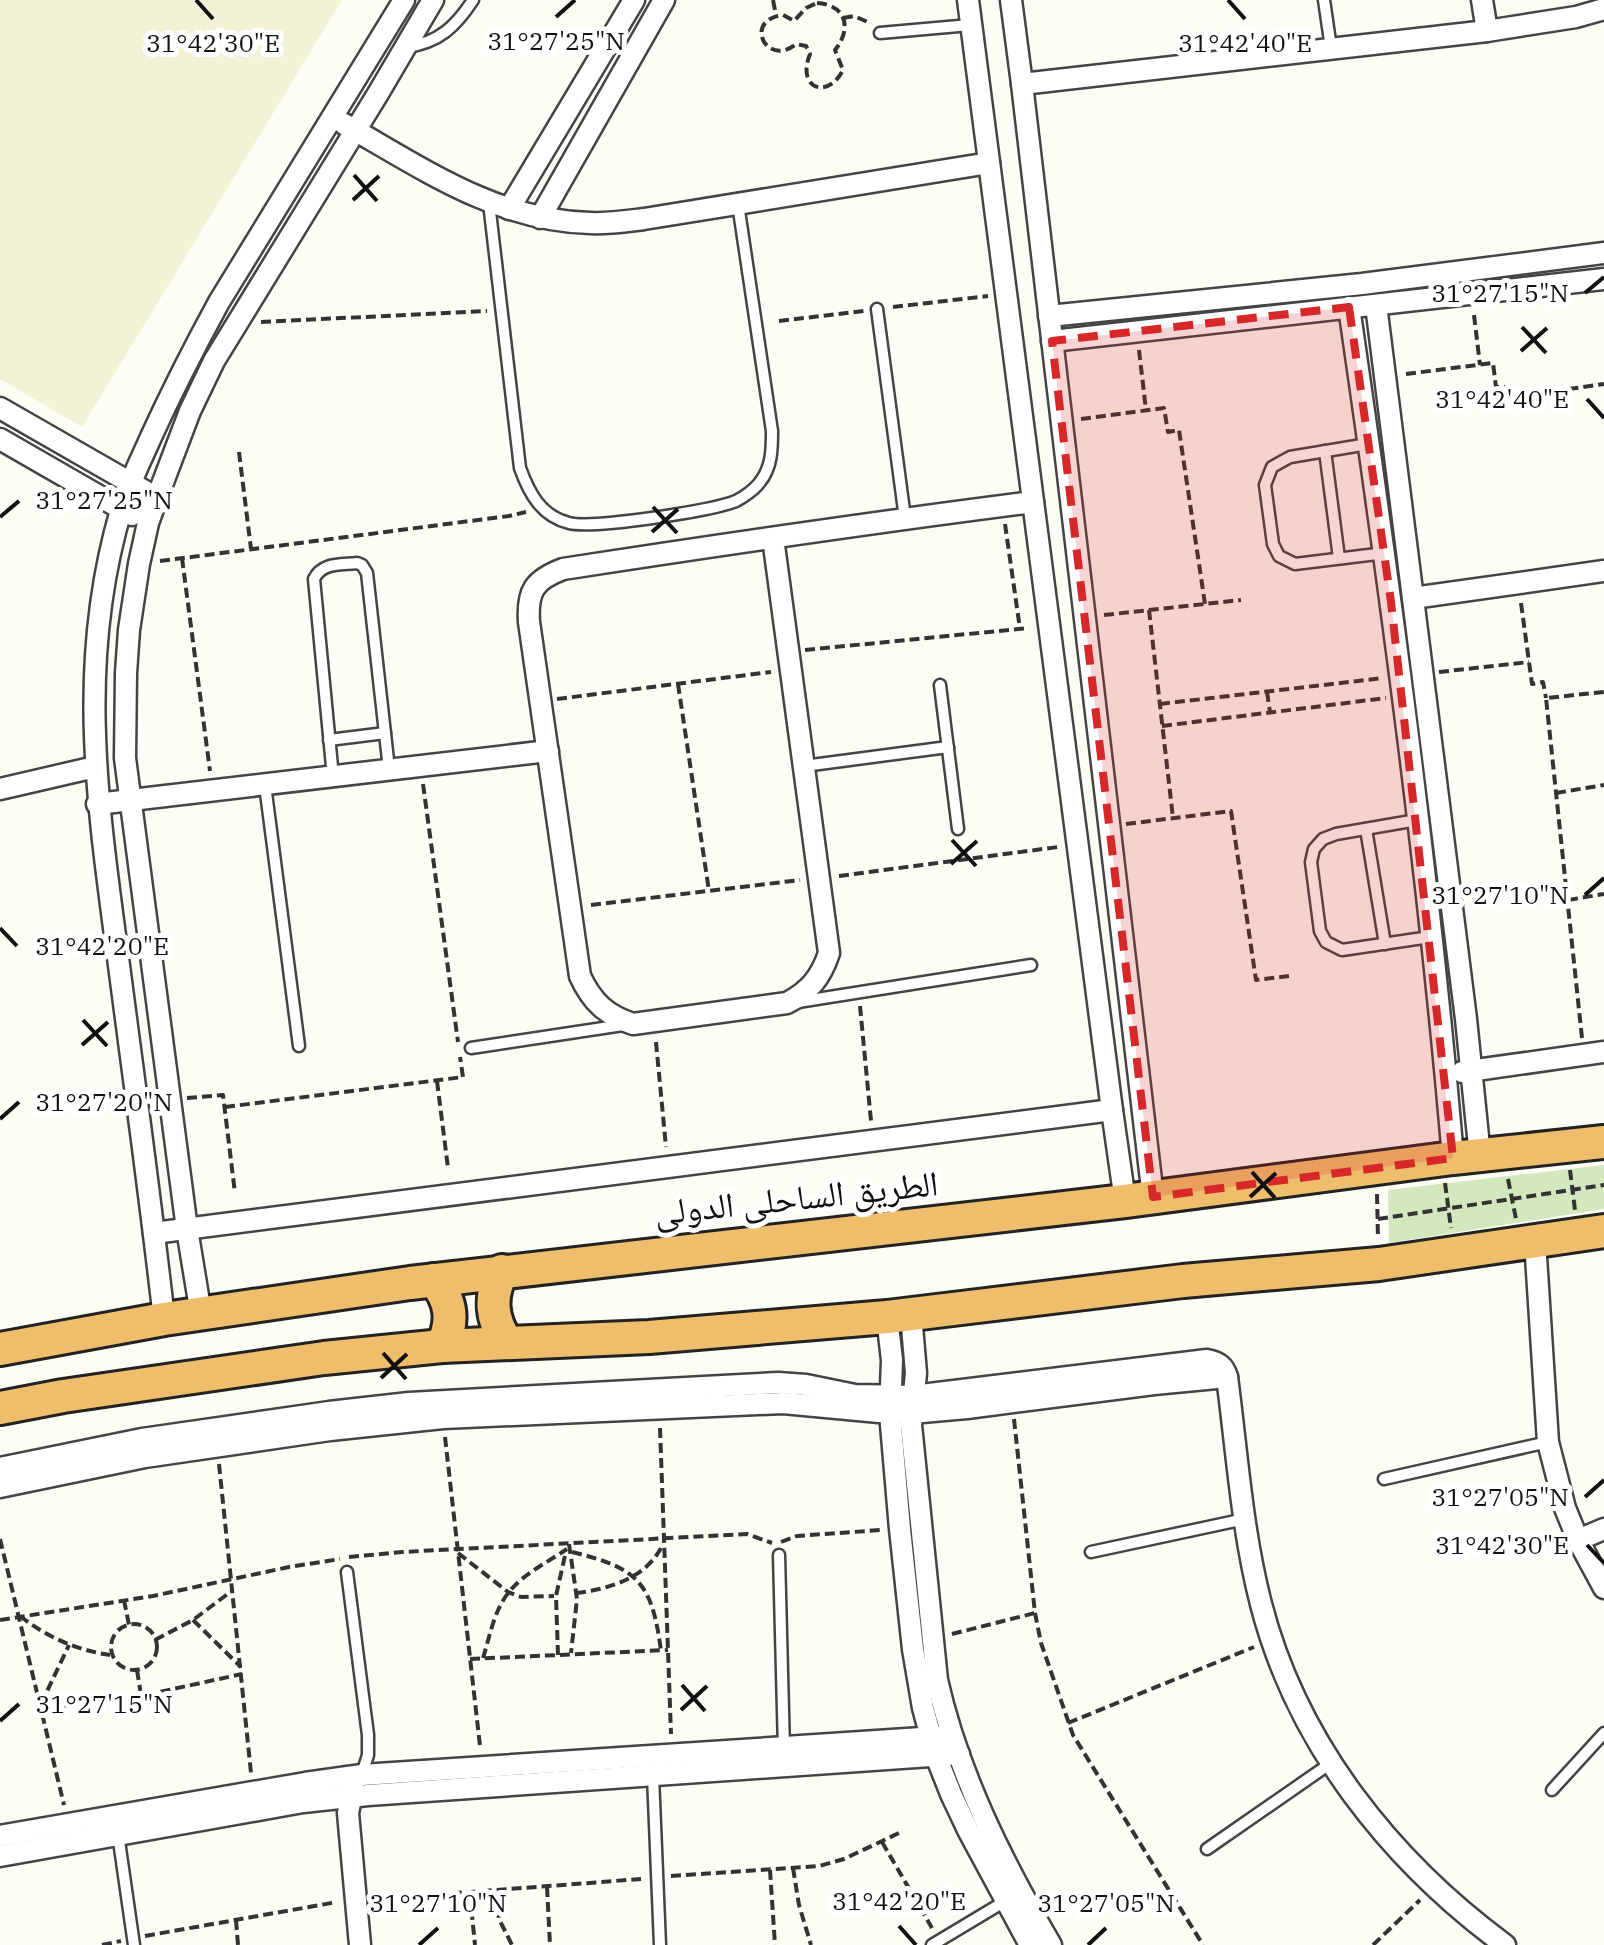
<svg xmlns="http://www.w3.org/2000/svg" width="1604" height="1945" font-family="'IBM Plex Serif','Noto Naskh Arabic',serif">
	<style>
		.farmland { fill: #f4f2d6 }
		.green { fill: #d3e8bf }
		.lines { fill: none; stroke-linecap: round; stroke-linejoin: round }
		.service-casing { stroke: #444; stroke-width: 15 }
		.minor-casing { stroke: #444; stroke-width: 25 }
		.trunk-casing { stroke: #222; stroke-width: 38 }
		.path { stroke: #333; stroke-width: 4; stroke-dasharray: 10 5; stroke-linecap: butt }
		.service { stroke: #fff; stroke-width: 10 }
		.minor { stroke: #fff; stroke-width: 20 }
		.trunk { stroke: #eebe6c; stroke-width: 32 }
		.marked { fill: #d62828; fill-opacity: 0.2; stroke: #d62828; stroke-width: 8; stroke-dasharray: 20 12; stroke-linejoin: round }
		.ticks { fill: none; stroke: #111; stroke-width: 4 }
		.labels { text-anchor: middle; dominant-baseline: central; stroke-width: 10; stroke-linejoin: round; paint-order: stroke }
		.street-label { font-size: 35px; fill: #111; stroke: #fff }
		.ticks-label { font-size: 25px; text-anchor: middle; fill: #111; stroke: #fff; stroke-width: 10; stroke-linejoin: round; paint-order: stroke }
	</style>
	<rect width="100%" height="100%" fill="#fefdf5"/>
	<path class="farmland" d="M0 0H342L82 427 0 379Z"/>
	<path class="green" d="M1604 1165V1209L1389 1243 1388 1190Z"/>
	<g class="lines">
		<g class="service-casing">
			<g id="service">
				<path d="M1324 0 1331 48"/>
				<path d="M880 33 970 25"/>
				<path d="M406 47C439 43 456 26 473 0"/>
				<path d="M489 203 520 468C529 493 541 516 569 523 593 529 711 511 736 501 744 497 755 489 760 482 772 467 772 449 772 431L738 204"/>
				<path d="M877 309 905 518"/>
				<path d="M1368 444 1290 457 1272 467 1265 485 1273 544 1279 556 1295 564 1385 553"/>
				<path d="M1325 451 1339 558"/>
				<path d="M940 685 958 829"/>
				<path d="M329 740 385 733"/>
				<path d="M804 766 948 747"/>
				<path d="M333 777 314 579C322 562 341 565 357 563L362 565 367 573 389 769"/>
				<path d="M265 785 299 1046"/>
				<path d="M1417 820 1336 834 1323 839 1314 849 1311 862 1320 931 1326 942 1342 950 1430 937"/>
				<path d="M1366 829 1385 944"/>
				<path d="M798 1002 1031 965"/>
				<path d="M471 1048 623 1025"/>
				<path d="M1384 1479 1548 1442"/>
				<path d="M1091 1552 1245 1519"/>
				<path d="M779 1555 784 1750"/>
				<path d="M347 1572 368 1735V1755L362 1774"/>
				<path d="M653 1776 660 1945"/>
				<path d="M1552 1790 1604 1733"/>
				<path d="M118 1834 134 1945"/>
				<path d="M1207 1849 1331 1763"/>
				<path d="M932 1945 1007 1900"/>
			</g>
		</g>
		<g class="minor-casing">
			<g id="minor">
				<path d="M968 0 1112 1110 1125 1201"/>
				<path d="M1011 0 1022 84 1153 1197"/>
				<path d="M1482 0 1487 31"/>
				<path d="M1022 84 1487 31 1576 17 1604 9"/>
				<path d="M344 124C422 168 497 221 590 223 608 224 627 221 644 219L989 163"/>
				<path d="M509 209 634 0"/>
				<path d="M540 218 664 0"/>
				<path d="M1376 305 1466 1019 1480 1156"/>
				<path d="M1349 307C1390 590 1429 873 1453 1158"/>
				<path d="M1049 316 1362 284 1604 253"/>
				<path d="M1052 341 1604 279"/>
				<path d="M0 408 157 498"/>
				<path d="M0 439 132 515"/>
				<path d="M773 538 829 953C821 977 810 991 787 1003L633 1024C606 1015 592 1002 580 976L529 622C527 591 534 580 563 569 719 545 876 522 1033 502"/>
				<path d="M1413 598 1604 571"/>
				<path d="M0 789 95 767"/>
				<path d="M97 804 548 751"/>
				<path d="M1462 1072 1604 1052"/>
				<path d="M154 1233 1112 1110"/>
				<path d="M1535 1241 1548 1442 1565 1508 1578 1540 1604 1588"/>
				<path d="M201 1314 187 1229 125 758 126 673 129 630 139 564 148 523 157 498 190 411 214 361 379 92 433 0"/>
				<path d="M911 1314 916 1373 911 1425 937 1680C958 1774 1003 1863 1051 1945"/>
				<path d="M887 1317 892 1360 890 1413 900 1529 913 1649 923 1708 936 1756 951 1794 968 1830 1030 1945"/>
				<path d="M164 1319C151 1203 135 1088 120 973 99 813 74 666 122 507 129 483 141 460 151 437 172 391 195 346 219 302L404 0"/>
				<path d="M0 1468 142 1439 329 1412 409 1403 778 1383 806 1385 855 1395 913 1396 1207 1360C1218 1362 1224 1366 1227 1377 1237 1452 1242 1531 1261 1604 1297 1744 1391 1861 1505 1945"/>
				<path d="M0 1487 145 1457 330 1430 443 1418 783 1403 879 1412 911 1413 967 1408 1154 1384 1227 1377"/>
				<path d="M1578 1540 1604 1529"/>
				<path d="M353 1788 348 1813 360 1945"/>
				<path d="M0 1836 305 1783 362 1775 952 1736"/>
				<path d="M0 1856 303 1802 368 1795 959 1754"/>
			</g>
		</g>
		<g class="trunk-casing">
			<g id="trunk">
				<path d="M502 1271C489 1297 491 1319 507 1343"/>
				<path d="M434 1280C452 1301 454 1322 442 1346"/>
				<path d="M0 1349 164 1319 410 1283 1125 1201 1453 1158 1604 1142"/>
				<path d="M0 1408 63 1396 324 1358 442 1346 649 1337 887 1317 1183 1281 1379 1264 1604 1231"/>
			</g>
		</g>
		<g class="path">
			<path d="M773 0 776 15"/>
			<path d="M817 3C847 5 852 29 835 50L843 70C828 100 796 89 810 54L806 46 796 44C767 68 742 20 783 15L794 21 806 8Z"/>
			<path d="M843 18 854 16 870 23"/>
			<path d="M893 307 988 296"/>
			<path d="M1474 315 1480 365"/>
			<path d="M779 321 864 311"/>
			<path d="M261 322 487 311"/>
			<path d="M1139 350 1146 410"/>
			<path d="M1406 374 1493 363 1496 387H1505L1506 398 1604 384"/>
			<path d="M1081 419 1164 408 1168 432 1179 430 1205 604"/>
			<path d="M239 452 251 549"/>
			<path d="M1005 524 1020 629"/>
			<path d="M182 558 210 771"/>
			<path d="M160 561 509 516 526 512"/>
			<path d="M1521 603 1532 684 1543 682 1546 698"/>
			<path d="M1149 610 1173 818"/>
			<path d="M1104 615 1241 600"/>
			<path d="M805 650 1029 628"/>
			<path d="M1439 672 1529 662"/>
			<path d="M678 684 709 891"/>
			<path d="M1267 692 1270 712"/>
			<path d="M557 699 771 672"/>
			<path d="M1160 704 1383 678"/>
			<path d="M1162 726 1386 698"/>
			<path d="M423 784 458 1042"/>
			<path d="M1556 793 1604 785"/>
			<path d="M1126 824 1231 811 1256 980 1289 976"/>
			<path d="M839 876 1058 847"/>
			<path d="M1568 900 1604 894"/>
			<path d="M591 905 800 880"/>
			<path d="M860 1006 871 1121"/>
			<path d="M1582 1038 1546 698 1604 692"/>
			<path d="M656 1042 666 1147"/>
			<path d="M437 1081 448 1168"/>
			<path d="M187 1098 223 1095 235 1193"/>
			<path d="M225 1107 463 1077 460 1057"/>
			<path d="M1570 1170 1575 1210"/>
			<path d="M1508 1179 1516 1219"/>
			<path d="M1445 1183 1451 1228"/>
			<path d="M1377 1194 1378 1239"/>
			<path d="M1378 1219 1604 1185"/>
			<path d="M1014 1419 1035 1613 1041 1643 1073 1735 1203 1945"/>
			<path d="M660 1428 671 1734"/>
			<path d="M445 1437 480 1746"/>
			<path d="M219 1464 251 1773"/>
			<path d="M0 1539 64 1805"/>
			<path d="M781 1542 797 1536 881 1530"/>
			<path d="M569 1544 577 1599 571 1653"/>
			<path d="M572 1552C638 1568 652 1582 661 1651"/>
			<path d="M458 1553 508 1592 521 1597 554 1596"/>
			<path d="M349 1557 402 1552 747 1534 772 1543"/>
			<path d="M576 1593C611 1589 648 1577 663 1544"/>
			<path d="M124 1600 129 1625"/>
			<path d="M20 1616C47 1637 76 1650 110 1655"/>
			<path d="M0 1620 153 1596 289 1567 340 1559"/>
			<path d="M193 1620 241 1667"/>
			<circle cx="134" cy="1647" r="23"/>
			<path d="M952 1634 1035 1613"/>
			<path d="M155 1640 193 1620 233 1590"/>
			<path d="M558 1655 556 1596 566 1551"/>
			<path d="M483 1658C490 1636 494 1610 509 1592 523 1574 548 1562 567 1549"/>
			<path d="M470 1659 668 1650"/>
			<path d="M137 1670 141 1695"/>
			<path d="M41 1704 69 1645"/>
			<path d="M42 1710 141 1696 242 1674"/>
			<path d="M1068 1723 1254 1647"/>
			<path d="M882 1842 932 1928"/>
			<path d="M793 1868 799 1905 811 1945"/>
			<path d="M770 1870 775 1945"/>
			<path d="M671 1876 819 1866 844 1859 899 1833"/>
			<path d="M547 1887 550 1945"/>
			<path d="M495 1893 499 1919 512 1945"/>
			<path d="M470 1895 475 1945"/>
			<path d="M377 1899 641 1879"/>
			<path d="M236 1920 238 1945"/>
			<path d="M145 1936 337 1902"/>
			<path d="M102 1945 121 1941"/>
			<path d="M1373 1945 1420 1900"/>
		</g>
		<use href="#service" class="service"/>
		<use href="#minor" class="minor"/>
		<use href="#trunk" class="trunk"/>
	</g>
	<path class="marked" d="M1349 307 1391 602 1453 1158 1153 1197 1052 341Z"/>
	<path class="ticks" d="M196 0 213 19M1228 0 1245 19M556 17 575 0M354 175 377 201M353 200 379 176M1585 293 1604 277M1522 327 1546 353M1521 351 1547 328M1587 399 1604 418M653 507 677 533M0 517 19 501M652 532 678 509M952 840 976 866M951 864 977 841M1585 895 1604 878M0 928 17 946M83 1020 107 1046M82 1045 108 1022M0 1119 19 1102M1252 1172 1275 1198M1250 1197 1276 1173M383 1353 406 1379M381 1378 407 1354M1585 1497 1604 1480M1587 1545 1604 1563M682 1685 705 1711M681 1710 707 1686M0 1721 19 1704M899 1926 916 1945M419 1945 438 1928M1088 1945 1106 1928"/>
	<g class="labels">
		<g class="street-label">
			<text transform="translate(796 1197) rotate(-6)">الطريق الساحلى الدولى</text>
		</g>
	</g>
	<g class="ticks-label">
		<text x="556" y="50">31°27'25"N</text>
		<text x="1245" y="52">31°42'40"E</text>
		<text x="213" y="52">31°42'30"E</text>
		<text x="1500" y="302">31°27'15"N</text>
		<text x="1502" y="408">31°42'40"E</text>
		<text x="104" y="509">31°27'25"N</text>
		<text x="1500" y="904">31°27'10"N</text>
		<text x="102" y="955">31°42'20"E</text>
		<text x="104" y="1111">31°27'20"N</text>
		<text x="1500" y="1506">31°27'05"N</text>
		<text x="1502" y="1554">31°42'30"E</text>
		<text x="104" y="1713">31°27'15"N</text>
		<text x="899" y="1910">31°42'20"E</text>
		<text x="438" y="1912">31°27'10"N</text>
		<text x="1106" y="1912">31°27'05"N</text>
	</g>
</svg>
